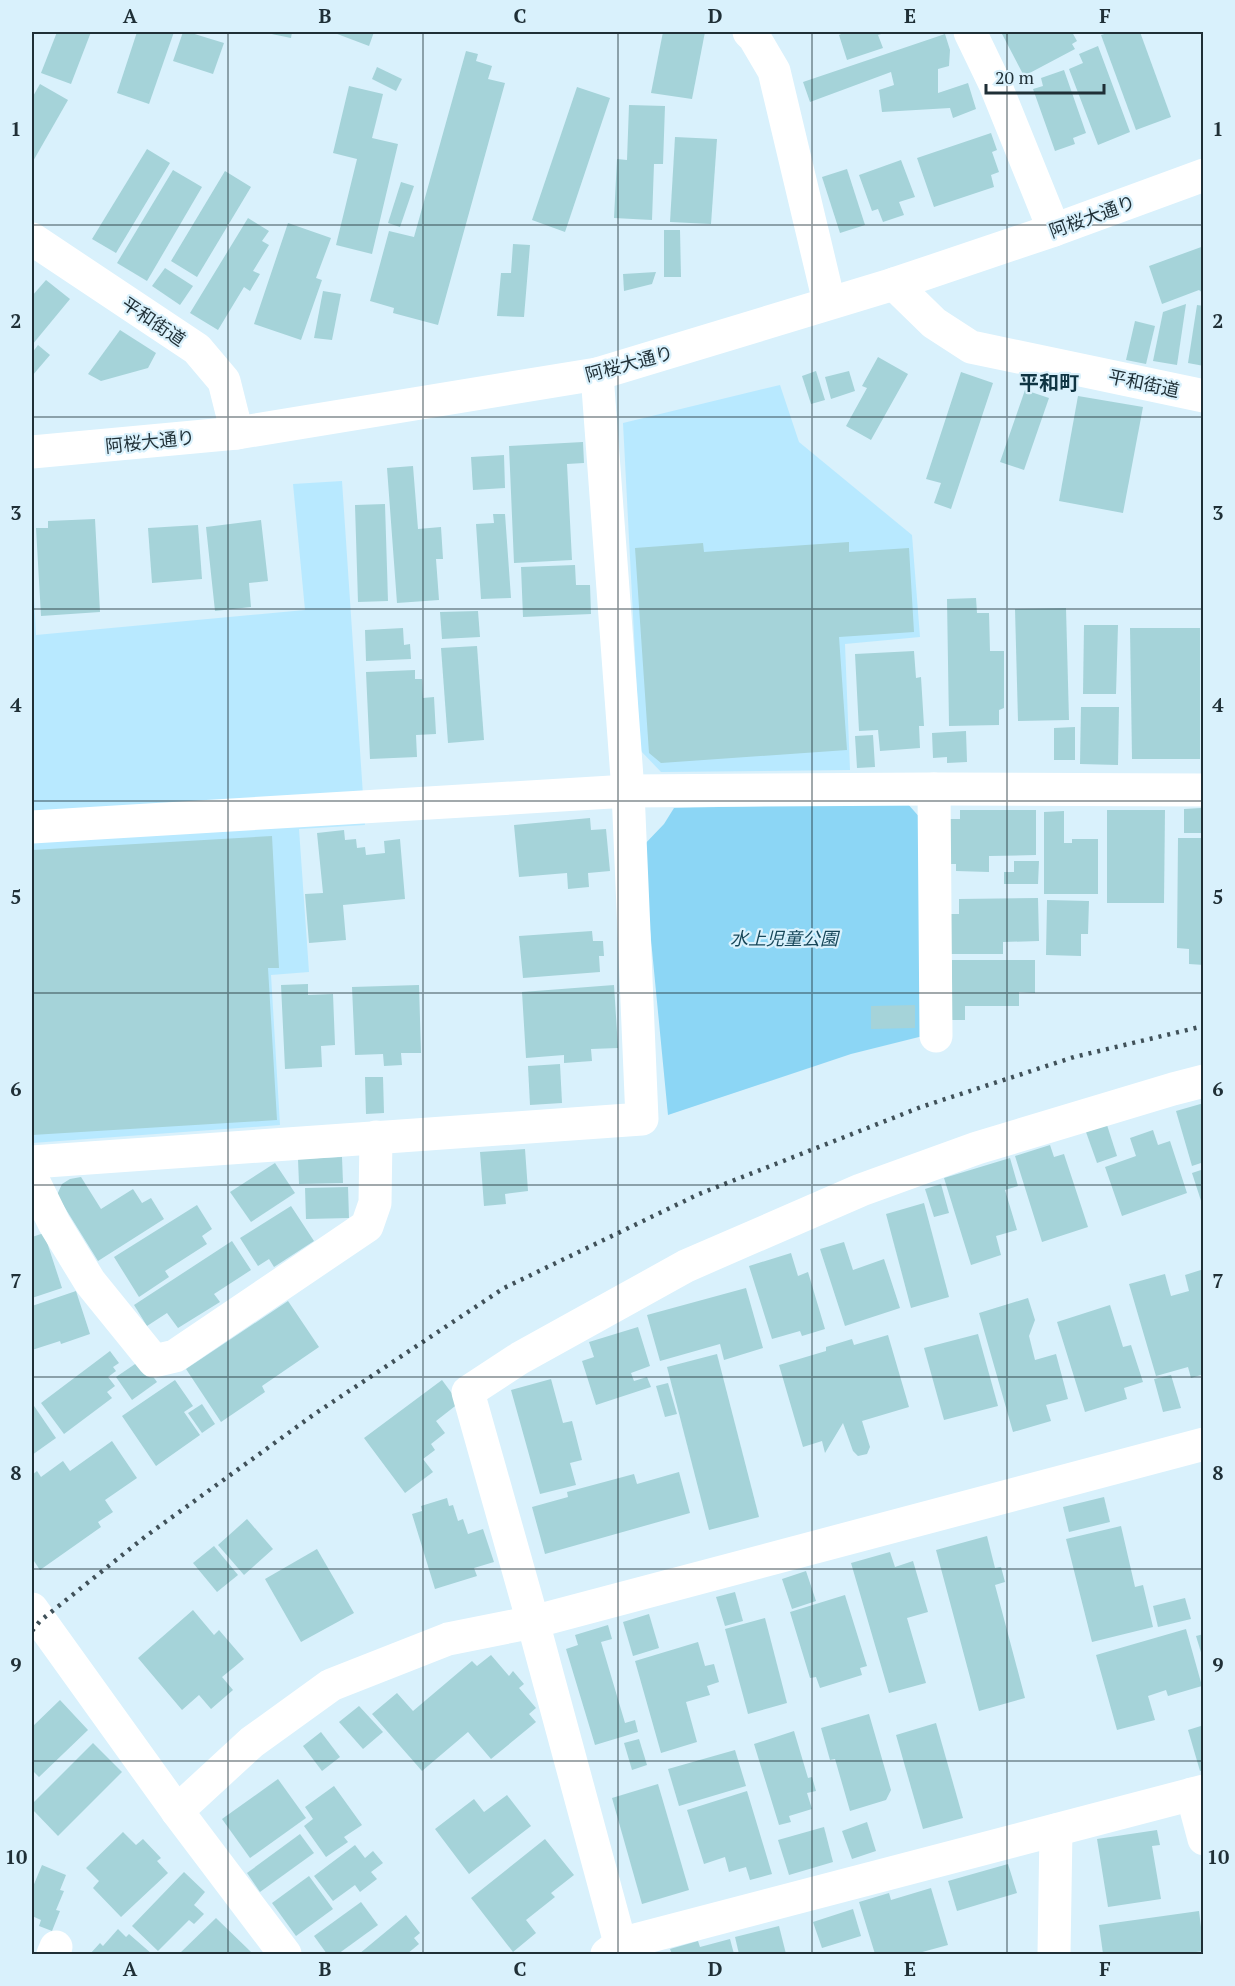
<svg xmlns="http://www.w3.org/2000/svg" width="1235" height="1986" font-family="'PT Serif','Noto Sans JP',serif">
	<style>
		.built { fill: #b8e9ff }
		.green { fill: #8cd6f5 }
		.building { fill: #a5d3d9 }
		.lines { fill: none; stroke-linecap: round; stroke-linejoin: round }
		.minor { stroke: #fff; stroke-width: 33 }
		.rail { stroke: #405159; stroke-width: 4.5; stroke-dasharray: 3 6; stroke-linecap: butt }
		.grid { fill: none; stroke: #1f2f36; stroke-width: 1.5; stroke-opacity: 0.55 }
		.labels { text-anchor: middle; dominant-baseline: central; stroke-width: 4.5; stroke-linejoin: round; paint-order: stroke }
		.street-label { font-size: 18px; fill: #1f2f36; stroke: #d9f1fc }
		.park-label { font-size: 18px; font-style: italic; fill: #174759; stroke: #d9f1fc }
		.neighbourhood-label { font-size: 20px; font-weight: bold; fill: #0f3442; stroke: #d9f1fc }
		.neatline { fill: none; stroke: #1f2f36; stroke-width: 2 }
		.grid-label { font-size: 20px; text-anchor: middle; font-weight: bold; fill: #1f2f36 }
	</style>
	<rect width="100%" height="100%" fill="#d9f1fc"/>
	<g class="built">
		<path d="M780 385 799 442 912 535 920 637 845 644 850 770 661 772 640 750 623 423Z"/>
		<path d="M342 481 365 825 299 829 309 972 271 975 280 1125 32 1143V558L36 635 305 610 293 484Z"/>
	</g>
	<path class="green" d="M907 803 922 820 927 1035 851 1054 668 1115 642 847 664 824 674 808Z"/>
	<g class="building">
		<path d="M57 32H91L71 84 41 73Z"/>
		<path d="M137 32H174L149 104 117 93Z"/>
		<path d="M183 32H188L224 43 213 74 173 61Z"/>
		<path d="M262 32H292L291 38Z"/>
		<path d="M332 32H374L369 46Z"/>
		<path d="M663 32H705L692 99 651 93Z"/>
		<path d="M845 32H888L878 35 883 48 847 60 839 35Z"/>
		<path d="M1001 32H1072L1077 41 1072 44 1075 49 1024 76Z"/>
		<path d="M1111 32H1140L1171 117 1136 130 1101 35Z"/>
		<path d="M945 34 950 50 949 66 938 69V93L968 83 976 109 953 118 950 108 882 112 879 90 894 85 891 72 810 102 803 82Z"/>
		<path d="M1098 46 1130 132 1098 145 1069 69 1083 63 1079 54Z"/>
		<path d="M466 51 478 54 476 61 492 66 488 79 505 83 438 325 393 313 394 308 370 301 389 231 414 237Z"/>
		<path d="M377 67 402 79 396 91 372 79Z"/>
		<path d="M1064 70 1086 133 1073 138 1075 144 1055 151 1033 89 1043 86 1041 78Z"/>
		<path d="M40 84 68 100 32 163V98Z"/>
		<path d="M349 86 383 94 372 138 398 144 372 254 336 245 357 159 333 153Z"/>
		<path d="M577 87 610 98 565 232 532 220Z"/>
		<path d="M629 105 665 106 663 164H654L652 220 614 218 617 159 627 160Z"/>
		<path d="M991 133 997 150 992 152 999 172 991 175 994 187 934 207 917 158Z"/>
		<path d="M675 137 717 139 711 224 670 222Z"/>
		<path d="M147 149 170 163 116 253 92 239Z"/>
		<path d="M901 160 915 197 899 202 904 215 883 222 878 209 872 211 859 175Z"/>
		<path d="M847 169 865 225 840 233 822 177Z"/>
		<path d="M173 170 202 187 147 281 117 263Z"/>
		<path d="M225 171 251 187 197 277 171 261Z"/>
		<path d="M401 182 414 186 400 227 388 223Z"/>
		<path d="M248 218 269 231 262 241 269 245 253 271 260 274 250 291 244 287 218 330 190 313Z"/>
		<path d="M288 223 331 238 316 278 322 280 301 340 254 324Z"/>
		<path d="M664 230H680L681 277H664Z"/>
		<path d="M513 244 530 245 524 317 497 316 501 273H511Z"/>
		<path d="M1204 246V294L1199 290 1162 304 1149 266Z"/>
		<path d="M165 268 193 286 180 305 152 286Z"/>
		<path d="M656 272 652 284 624 291 623 274Z"/>
		<path d="M46 280 70 299 32 345V296Z"/>
		<path d="M323 291 341 294 332 340 314 338Z"/>
		<path d="M1186 304 1177 365 1153 361 1163 312Z"/>
		<path d="M1197 305 1204 306V366L1188 363Z"/>
		<path d="M1135 321 1155 326 1146 364 1126 360Z"/>
		<path d="M120 330 156 353 148 368 101 381 88 374Z"/>
		<path d="M38 345 50 355 32 376V353Z"/>
		<path d="M878 357 908 374 871 440 846 426 867 388 862 386Z"/>
		<path d="M816 371 825 400 811 404 802 376Z"/>
		<path d="M849 371 855 391 831 399 825 377Z"/>
		<path d="M961 372 993 383 951 509 934 503 941 483 926 479Z"/>
		<path d="M1025 390 1049 398 1024 470 1000 462Z"/>
		<path d="M1078 396 1143 407 1123 513 1059 501Z"/>
		<path d="M583 442 584 463 567 464 572 560 514 563 509 446Z"/>
		<path d="M504 455 505 488 473 490 471 457Z"/>
		<path d="M413 466 418 529 441 527 443 559H436L439 600 397 603 387 468Z"/>
		<path d="M385 504 388 601 358 602 355 505Z"/>
		<path d="M493 514H505L511 598 481 599 476 524 494 523Z"/>
		<path d="M95 519 100 612 41 616 36 528H48V521Z"/>
		<path d="M261 520 268 581 249 583 251 607 215 611 206 527Z"/>
		<path d="M198 525 202 579 152 583 148 528Z"/>
		<path d="M849 542V552L909 548 914 632 839 637 847 750 661 763 649 753 635 548 703 543 704 552Z"/>
		<path d="M575 565 576 585H590L591 614 523 617 521 567Z"/>
		<path d="M976 598 977 613H989L990 651H1004V708L999 710V725L949 726 947 599Z"/>
		<path d="M1066 608 1069 720 1018 721 1015 609Z"/>
		<path d="M478 611 480 637 442 639 440 612Z"/>
		<path d="M1084 625H1118L1116 694H1083Z"/>
		<path d="M403 628 404 645 410 644 411 659 366 661 365 630Z"/>
		<path d="M1130 628H1200V759H1132Z"/>
		<path d="M477 646 484 740 448 743 441 648Z"/>
		<path d="M914 651 916 678 921 677 924 726H919L920 748 880 751 878 730 859 731 855 654Z"/>
		<path d="M415 670V679H422L423 698 434 697 436 734 416 735 417 757 370 759 366 672Z"/>
		<path d="M1081 707H1119L1118 765 1080 764Z"/>
		<path d="M1075 727V760H1054V728Z"/>
		<path d="M966 731 967 762 947 763V757L933 758 932 733Z"/>
		<path d="M873 735 875 767 857 768 855 736Z"/>
		<path d="M1201 808V833H1184V809Z"/>
		<path d="M960 810H1036V855L989 856V872L956 871V864H948V819H960Z"/>
		<path d="M1107 810H1165L1164 903H1107Z"/>
		<path d="M1064 811V843H1072V839H1098V894H1044V812Z"/>
		<path d="M590 818 591 830 606 829 610 871 588 873 589 887 568 889 567 873 519 877 514 825Z"/>
		<path d="M344 830 345 840 356 839 357 848 365 847 366 855 385 853 384 841 400 839 405 899 343 905 346 940 309 943 305 894 323 893 317 833Z"/>
		<path d="M272 836 279 968H268L277 1120 32 1135V850Z"/>
		<path d="M1178 838H1204V965L1189 964V949L1177 948Z"/>
		<path d="M1014 861H1039L1038 884H1004V872H1014Z"/>
		<path d="M1038 898 1039 941 1003 942V954H951V914H959V899Z"/>
		<path d="M1047 900 1089 901 1088 934H1081V956L1046 955Z"/>
		<path d="M592 931 593 941H603L604 956H599L600 972 523 978 519 936Z"/>
		<path d="M952 960H1035V993L1019 992V1006H965V1020H951Z"/>
		<path d="M308 984V995L333 994 335 1045 321 1046 322 1067 285 1069 281 985Z"/>
		<path d="M419 985 421 1053H401L402 1065 384 1066 383 1054 355 1055 352 987Z"/>
		<path d="M614 985 618 1048 591 1049 592 1061 564 1063V1055L526 1058 522 992Z"/>
		<path d="M915 1005V1028L871 1029V1006Z"/>
		<path d="M560 1064 562 1103 530 1105 528 1066Z"/>
		<path d="M365 1077H383L384 1113 366 1114Z"/>
		<path d="M1204 1103V1162L1192 1166 1176 1111Z"/>
		<path d="M1107 1125 1117 1156 1097 1163 1086 1132Z"/>
		<path d="M1153 1130 1158 1145 1170 1141 1187 1193 1122 1216 1105 1167 1136 1156 1130 1138Z"/>
		<path d="M1050 1145 1054 1157 1064 1154 1088 1227 1042 1242 1015 1156Z"/>
		<path d="M525 1149 528 1191 505 1194 506 1204 484 1206 480 1152Z"/>
		<path d="M342 1157 343 1183 299 1184 298 1159Z"/>
		<path d="M1010 1158 1018 1186 1005 1190 1017 1230 996 1236 1001 1255 971 1265 944 1178Z"/>
		<path d="M275 1163 295 1193 251 1222 230 1192Z"/>
		<path d="M1204 1169V1207H1203L1192 1173Z"/>
		<path d="M81 1177 101 1209 133 1189 142 1203 151 1198 164 1219 98 1261 57 1195 62 1184 70 1179Z"/>
		<path d="M941 1184 949 1213 934 1217 925 1189Z"/>
		<path d="M348 1187 349 1218 306 1219 305 1188Z"/>
		<path d="M924 1203 949 1297 911 1308 886 1214Z"/>
		<path d="M197 1205 212 1229 202 1236 207 1244 165 1271 169 1277 139 1297 114 1257Z"/>
		<path d="M291 1206 314 1241 274 1267 269 1259 258 1266 240 1238Z"/>
		<path d="M44 1233 62 1288 32 1298V1237Z"/>
		<path d="M232 1241 251 1270 214 1294 220 1302 178 1328 167 1313 147 1326 134 1305Z"/>
		<path d="M844 1242 853 1270 884 1259 900 1308 845 1326 820 1249Z"/>
		<path d="M791 1253 798 1276 808 1272 825 1329 802 1336 800 1331 772 1339 749 1266Z"/>
		<path d="M1204 1269V1374L1191 1378 1188 1367 1156 1376 1129 1284 1165 1274 1171 1296 1189 1291 1185 1275Z"/>
		<path d="M746 1288 763 1348 724 1360 720 1344 660 1361 647 1315Z"/>
		<path d="M76 1291 90 1334 61 1344 60 1341 32 1350V1306Z"/>
		<path d="M1028 1298 1035 1320 1029 1336 1035 1360 1056 1354 1068 1399 1046 1405 1051 1421 1013 1432 979 1313Z"/>
		<path d="M288 1301 319 1347 262 1386 265 1392 221 1422 186 1369Z"/>
		<path d="M1110 1305 1123 1347 1131 1345 1143 1382 1124 1388 1127 1399 1085 1412 1057 1322Z"/>
		<path d="M638 1327 650 1366 631 1373 634 1381 647 1377 651 1387 596 1405 582 1361 594 1357 589 1342Z"/>
		<path d="M978 1334 998 1406 944 1420 924 1348Z"/>
		<path d="M888 1335 909 1407 862 1421 870 1447 867 1454 858 1456 853 1451 843 1423 825 1453 822 1441 803 1447 779 1365 826 1351V1347L852 1339 854 1345Z"/>
		<path d="M110 1351 119 1363 113 1367 116 1371 108 1377 115 1386 107 1392 112 1398 64 1434 41 1403Z"/>
		<path d="M717 1354 759 1517 709 1530 667 1367Z"/>
		<path d="M141 1360 157 1382 132 1400 116 1377Z"/>
		<path d="M1171 1375 1181 1408 1163 1412 1154 1379Z"/>
		<path d="M551 1379 563 1423 572 1421 582 1460 570 1463 576 1485 540 1494 511 1390Z"/>
		<path d="M175 1380 193 1406 184 1412 200 1435 156 1466 122 1416Z"/>
		<path d="M442 1380 459 1403 436 1421 445 1433 431 1444 435 1450 423 1459 433 1472 405 1493 364 1438Z"/>
		<path d="M668 1383 677 1414 665 1417 656 1386Z"/>
		<path d="M32 1403 56 1438 32 1455Z"/>
		<path d="M202 1404 215 1424 202 1433 188 1413Z"/>
		<path d="M112 1441 137 1478 105 1500 113 1512 98 1522 101 1527 40 1570 32 1558V1475L37 1471 41 1477 63 1461 70 1471Z"/>
		<path d="M679 1472 690 1513 545 1554 532 1507 568 1497 567 1492 634 1474 637 1484Z"/>
		<path d="M1104 1497 1110 1522 1069 1532 1063 1507Z"/>
		<path d="M447 1498 449 1506 453 1505 458 1521 463 1519 468 1534 483 1529 494 1562 474 1568 477 1576 435 1589 412 1514 422 1511 421 1506Z"/>
		<path d="M247 1519 273 1549 244 1575 218 1545Z"/>
		<path d="M1121 1526 1135 1587 1143 1585 1153 1627 1092 1642 1066 1539Z"/>
		<path d="M987 1536 995 1568 1001 1567 1005 1582 995 1585 1025 1698 979 1711 936 1550Z"/>
		<path d="M214 1546 238 1575 217 1592 193 1563Z"/>
		<path d="M317 1549 354 1613 301 1642 265 1579Z"/>
		<path d="M890 1552 895 1567 913 1561 928 1612 907 1618 926 1683 889 1693 851 1563Z"/>
		<path d="M806 1571 816 1601 792 1609 782 1579Z"/>
		<path d="M735 1592 743 1621 725 1626 716 1597Z"/>
		<path d="M845 1595 867 1666 860 1668 862 1675 820 1688 816 1677 810 1678 790 1612Z"/>
		<path d="M1185 1598 1191 1619 1158 1627 1153 1606Z"/>
		<path d="M193 1610 214 1635 219 1630 244 1659 222 1677 233 1690 211 1709 199 1695 182 1710 138 1658Z"/>
		<path d="M649 1614 659 1648 633 1656 623 1622Z"/>
		<path d="M765 1618 787 1703 748 1714 725 1629Z"/>
		<path d="M608 1625 612 1639 601 1642 625 1723 635 1720 638 1732 595 1745 566 1649 578 1645 575 1635Z"/>
		<path d="M1186 1629 1202 1686 1168 1696 1166 1690 1148 1696 1155 1720 1117 1730 1096 1655Z"/>
		<path d="M1204 1634V1659H1203L1196 1636Z"/>
		<path d="M698 1642 705 1666 714 1664 719 1682 707 1686 710 1695 686 1702 697 1742 661 1753 635 1661Z"/>
		<path d="M491 1655 509 1676 513 1671 524 1684 519 1688 536 1708 529 1714 536 1722 491 1759 468 1732 422 1771 372 1714 397 1693 413 1711 472 1661 477 1666Z"/>
		<path d="M60 1700 88 1730 39 1777 34 1772 32 1774V1727Z"/>
		<path d="M359 1706 383 1732 363 1749 339 1722Z"/>
		<path d="M869 1714 891 1790 886 1800 850 1811 835 1759 830 1760 821 1728Z"/>
		<path d="M936 1723 963 1818 923 1829 896 1735Z"/>
		<path d="M1204 1725V1770L1200 1771 1188 1730Z"/>
		<path d="M794 1731 808 1778 812 1777 816 1791 807 1793 812 1809 789 1816 791 1822 779 1825 754 1744Z"/>
		<path d="M321 1732 340 1757 322 1771 303 1746Z"/>
		<path d="M639 1739 647 1765 632 1770 624 1743Z"/>
		<path d="M93 1743 122 1772 58 1836 32 1809V1804Z"/>
		<path d="M735 1750 746 1786 679 1806 668 1769Z"/>
		<path d="M278 1779 306 1818 250 1858 222 1819Z"/>
		<path d="M658 1784 689 1890 642 1904 612 1798Z"/>
		<path d="M334 1786 362 1825 344 1837 348 1842 326 1857 304 1826 313 1819 305 1807Z"/>
		<path d="M747 1791 772 1874 750 1880 746 1867 729 1872 725 1857 704 1864 687 1810Z"/>
		<path d="M507 1795 531 1826 469 1874 435 1829 474 1799 484 1812Z"/>
		<path d="M867 1822 876 1851 852 1859 842 1831Z"/>
		<path d="M824 1827 833 1862 789 1875 778 1840Z"/>
		<path d="M1157 1830 1160 1845 1152 1846 1161 1899 1108 1907 1097 1839Z"/>
		<path d="M123 1832 136 1845 143 1839 161 1858 157 1861 168 1873 121 1917 93 1888 99 1881 86 1868Z"/>
		<path d="M300 1834 314 1853 260 1892 247 1873Z"/>
		<path d="M545 1839 574 1875 551 1893 555 1897 526 1920 536 1933 513 1952 471 1898Z"/>
		<path d="M355 1845 365 1858 373 1851 383 1863 371 1872 377 1879 360 1892 355 1885 333 1901 314 1876Z"/>
		<path d="M1008 1864 1017 1893 957 1911 948 1881Z"/>
		<path d="M42 1865 66 1875 60 1890 64 1891 56 1910 60 1911 52 1931 39 1926 41 1920 32 1916V1889Z"/>
		<path d="M184 1872 205 1892 194 1905 204 1914 194 1924 189 1920 158 1951 132 1926Z"/>
		<path d="M309 1876 333 1909 296 1936 272 1903Z"/>
		<path d="M931 1888 948 1945 915 1954H875L859 1902 889 1893 891 1900Z"/>
		<path d="M361 1902 378 1925 338 1954H327L314 1936Z"/>
		<path d="M853 1909 861 1936 822 1948 813 1922Z"/>
		<path d="M1199 1911 1204 1951 1180 1954H1103L1099 1925Z"/>
		<path d="M406 1915 420 1933 414 1938 419 1944 407 1954H359Z"/>
		<path d="M216 1918 251 1952 248 1954H179Z"/>
		<path d="M779 1926 786 1954H739L735 1937Z"/>
		<path d="M118 1929 126 1937 129 1934 152 1954H90L100 1943 103 1946Z"/>
		<path d="M730 1939 734 1954H672L670 1949 698 1941 700 1947Z"/>
	</g>
	<g class="lines">
		<g class="minor">
			<path d="M749 32 754 37 774 71 829 302"/>
			<path d="M970 32 995 84 1054 230"/>
			<path d="M32 239 197 349 224 381 237 433"/>
			<path d="M894 284 934 323 971 347 1204 396"/>
			<path d="M32 452 237 433 597 374 894 284 1054 230 1204 175"/>
			<path d="M934 789 936 1036"/>
			<path d="M32 827 628 791 934 789 1204 790"/>
			<path d="M32 1162 642 1119 628 791 597 374"/>
			<path d="M32 1178 54 1223 90 1282 154 1361 175 1356 367 1226 375 1203 376 1137"/>
			<path d="M32 1609 177 1811 285 1954"/>
			<path d="M1192 1794 1204 1839"/>
			<path d="M177 1811 252 1742 331 1685 448 1639 533 1622 1204 1444"/>
			<path d="M53 1954 56 1947"/>
			<path d="M607 1954 620 1944 1204 1791"/>
			<path d="M623 1954 533 1622 468 1392 520 1358 686 1266 861 1190 977 1148 1173 1089 1204 1081"/>
			<path d="M1054 1954 1056 1830"/>
		</g>
		<path class="rail" d="M32 1631 40 1621 146 1536 316 1413 504 1288 699 1194 921 1107 1074 1057 1204 1026"/>
	</g>
	<path class="grid" d="M228 32V1954M423 32V1954M618 32V1954M812 32V1954M1007 32V1954M32 225H1204M32 417H1204M32 609H1204M32 801H1204M32 993H1204M32 1185H1204M32 1377H1204M32 1569H1204M32 1761H1204"/>
	<g class="labels">
		<g class="street-label">
			<text transform="translate(1092 216) rotate(-20)">阿桜大通り</text>
			<text transform="translate(154 321) rotate(34)">平和街道</text>
			<text transform="translate(629 363) rotate(-15)">阿桜大通り</text>
			<text transform="translate(1144 383) rotate(12)">平和街道</text>
			<text transform="translate(150 441) rotate(-6)">阿桜大通り</text>
		</g>
		<g class="park-label">
			<text x="784" y="938">水上児童公園</text>
		</g>
		<g class="neighbourhood-label">
			<text x="1049" y="382">平和町</text>
		</g>
	</g>
	<rect width="1235" height="1986" fill="none" stroke="#d9f1fc" stroke-width="66"/>
	<path d="M986 84v9h118v-9" fill="none" stroke="#1f2f36" stroke-width="3"/>
	<text x="995" y="84" font-size="18" fill="#1f2f36" stroke="#d9f1fc" stroke-width="4.5" paint-order="stroke">20 m</text>
	<rect x="33" y="33" width="1169" height="1920" class="neatline"/>
	<g class="grid-label">
		<text x="130" y="23">A</text>
		<text x="325" y="23">B</text>
		<text x="520" y="23">C</text>
		<text x="715" y="23">D</text>
		<text x="910" y="23">E</text>
		<text x="1105" y="23">F</text>
		<text x="16" y="136">1</text>
		<text x="1218" y="136">1</text>
		<text x="16" y="328">2</text>
		<text x="1218" y="328">2</text>
		<text x="16" y="520">3</text>
		<text x="1218" y="520">3</text>
		<text x="16" y="712">4</text>
		<text x="1218" y="712">4</text>
		<text x="16" y="904">5</text>
		<text x="1218" y="904">5</text>
		<text x="16" y="1096">6</text>
		<text x="1218" y="1096">6</text>
		<text x="16" y="1288">7</text>
		<text x="1218" y="1288">7</text>
		<text x="16" y="1480">8</text>
		<text x="1218" y="1480">8</text>
		<text x="16" y="1672">9</text>
		<text x="1218" y="1672">9</text>
		<text x="16" y="1864">10</text>
		<text x="1218" y="1864">10</text>
		<text x="130" y="1976">A</text>
		<text x="325" y="1976">B</text>
		<text x="520" y="1976">C</text>
		<text x="715" y="1976">D</text>
		<text x="910" y="1976">E</text>
		<text x="1105" y="1976">F</text>
	</g>
</svg>
